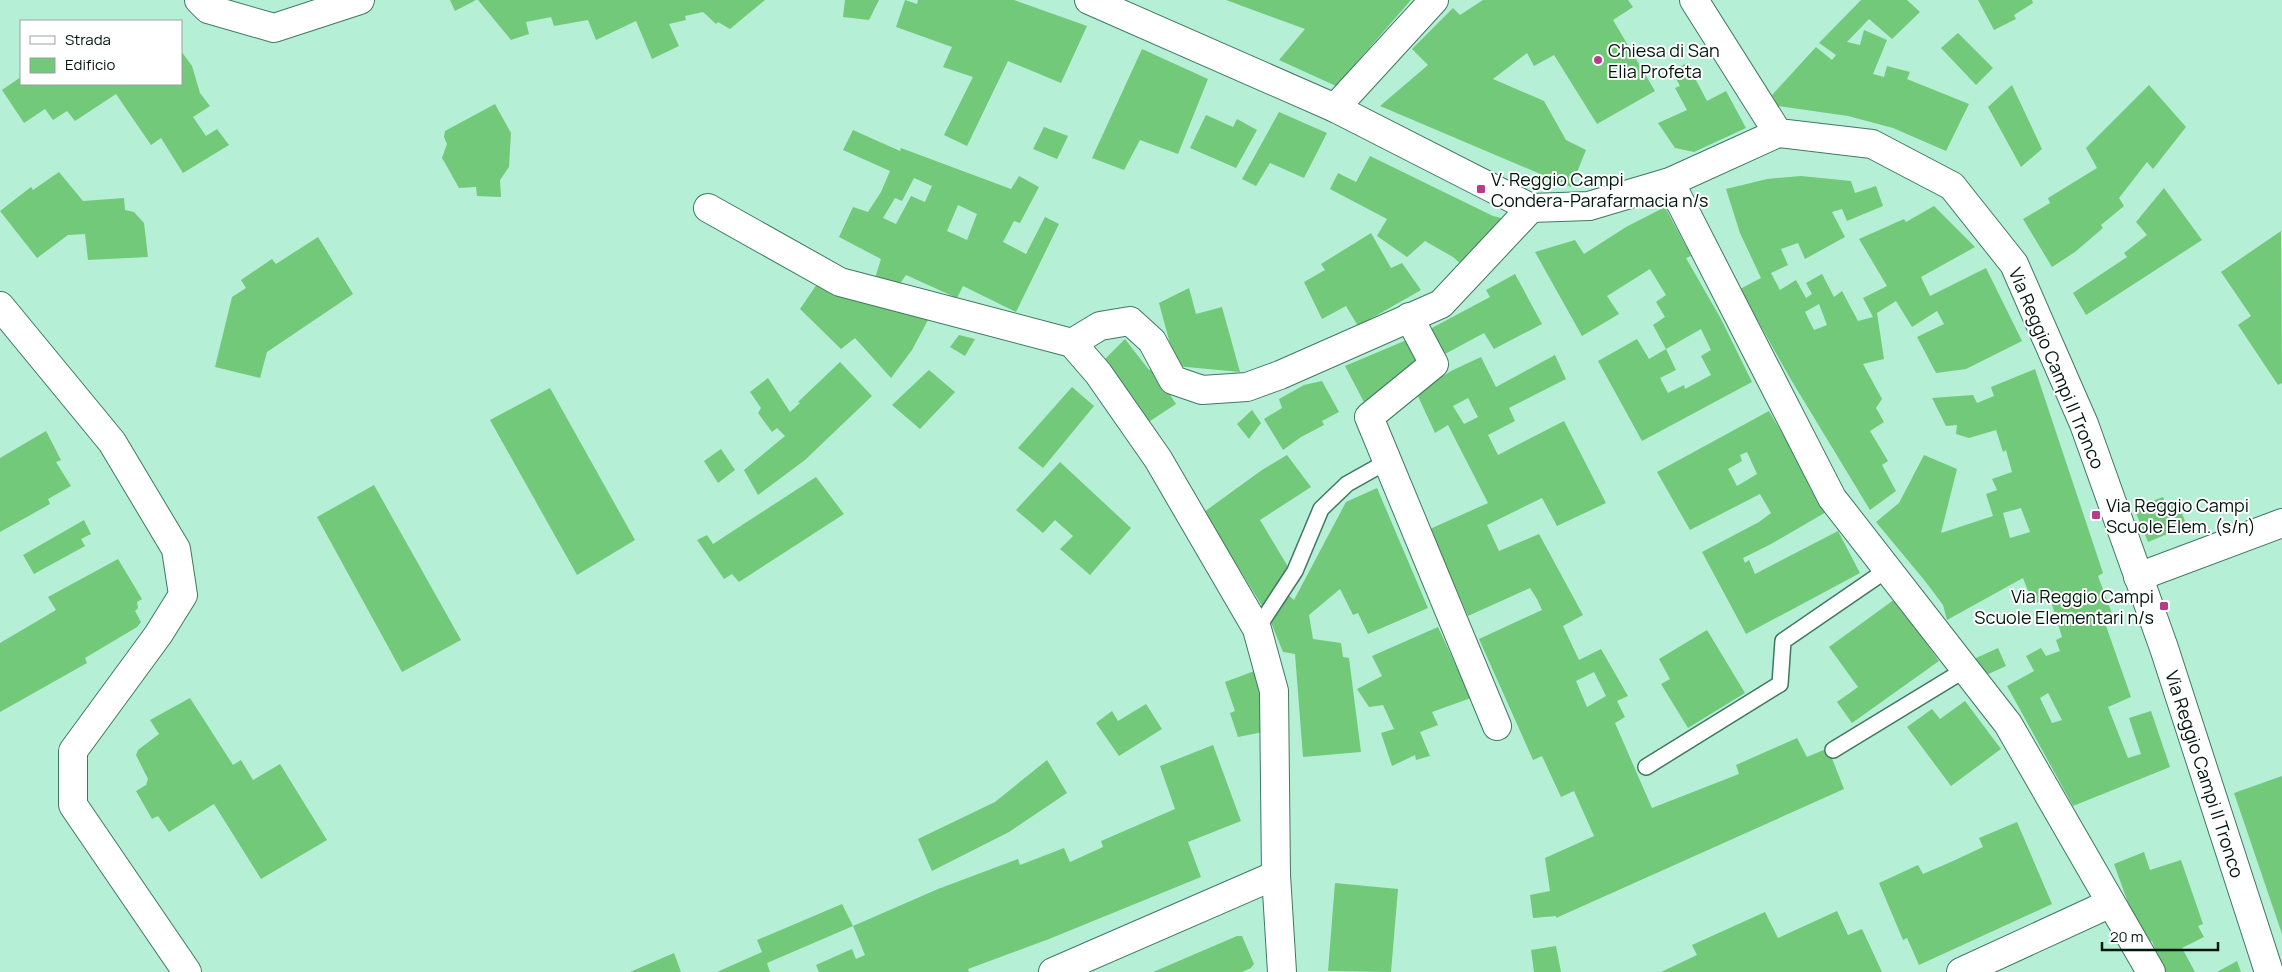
<svg xmlns="http://www.w3.org/2000/svg" width="2282" height="972" font-family="Manrope,sans-serif">
	<style>
		.building { fill: #71c979; fill-rule: evenodd }
		.lines { fill: none; stroke-linecap: round; stroke-linejoin: round }
		.lane-casing { stroke: #417862; stroke-width: 18 }
		.street-casing { stroke: #417862; stroke-width: 30 }
		.secondary-casing { stroke: #417862; stroke-width: 30 }
		.lane { stroke: #fff; stroke-width: 15 }
		.street { stroke: #fff; stroke-width: 28 }
		.secondary { stroke: #fff; stroke-width: 28 }
		.poi-dot { fill: #b93c8a; stroke: #fff; stroke-width: 2 }
		.labels { text-anchor: middle; dominant-baseline: central; stroke-width: 4; stroke-linejoin: round; paint-order: stroke }
		.poi-label { font-size: 18px; fill: #01160d; stroke: #fff; text-anchor: start }
		.street-label { font-size: 18px; fill: #01160d; stroke: #fff }
	</style>
	<rect width="100%" height="100%" fill="#b5f0d6"/>
	<g class="building">
		<path d="M450 0H476L455 11Z"/>
		<path d="M478 0H765L730 29 718 22 716 24 703 12 685 16 686 20 669 24 679 46 652 59 636 21 596 40 588 20 554 26 551 17 526 22 529 34 511 40Z"/>
		<path d="M845 0H879L869 20 843 17Z"/>
		<path d="M905 0 917 4 918 0H1014L1087 26 1061 83 1008 61 967 146 944 135 973 77 943 67 952 47 896 27Z"/>
		<path d="M1226 0H1411L1336 86 1279 60 1305 29Z"/>
		<path d="M1483 0H1628L1633 7 1613 20 1655 91 1597 124 1554 55 1534 66 1527 53 1493 79 1544 101 1566 140 1586 150 1571 187 1380 106 1428 65 1412 49 1453 8 1460 15Z"/>
		<path d="M1861 0H1907L1920 12 1892 39 1869 19 1847 42 1860 45 1864 30 1887 40 1873 74 1884 77 1887 66 1910 72 1907 79 1969 104 1946 151 1893 128 1848 116 1778 106 1772 95 1816 47 1832 60 1836 55 1819 43Z"/>
		<path d="M1978 0H2032L2033 3 2014 15 2016 19 1994 30Z"/>
		<path d="M1958 33 1993 68 1976 85 1941 48Z"/>
		<path d="M1142 49 1208 79 1178 154 1140 140 1124 170 1092 158Z"/>
		<path d="M181 51 192 66 200 93 210 106 193 117 206 136 217 129 229 145 183 173 161 138 151 145 116 94 75 121 67 111 53 120 45 109 24 123 2 90 21 77V84H181Z"/>
		<path d="M1687 63 1707 101 1726 91 1746 128 1694 152 1675 148 1658 123 1687 110 1675 88 1680 86 1672 71Z"/>
		<path d="M2012 85 2042 149 2021 167 1988 107Z"/>
		<path d="M2149 85 2186 127 2153 169 2147 162 2119 198 2124 206 2101 225 2103 228 2075 252 2052 267 2023 219 2050 203 2048 198 2097 168 2086 148Z"/>
		<path d="M495 104 511 133 509 167 500 180 501 197 477 196 476 187 459 188 445 163 442 158 447 144 444 137 445 131Z"/>
		<path d="M1279 112 1327 133 1304 178 1270 163 1256 186 1242 179Z"/>
		<path d="M1206 115 1233 127 1237 119 1257 130 1236 168 1190 148Z"/>
		<path d="M1044 127 1068 136 1057 159 1033 149Z"/>
		<path d="M853 130 900 151 901 148 1011 189 1019 176 1039 187 1020 223 1014 221 1003 242 1026 254 1045 217 1059 224 1016 312 963 286 957 298 906 275 897 288 875 278 881 259 839 237 853 207 868 212 881 192 890 171 843 150ZM914 178 932 186 925 202 911 196 896 224 883 218 895 198 902 201ZM958 205 977 214 967 240 947 231Z"/>
		<path d="M1370 156 1493 216 1505 219 1469 271 1453 257 1425 241 1407 257 1377 236 1387 219 1330 189 1338 173 1356 182Z"/>
		<path d="M59 172 83 201 124 198 125 210 134 212 144 223 148 257 88 260 85 234 68 235 37 258 0 211 31 187 33 190Z"/>
		<path d="M1801 176 1851 181 1855 193 1876 186 1883 206 1847 221 1842 209 1832 212 1845 237 1805 259 1798 243 1781 249 1788 265 1771 273 1780 290 1796 280 1806 298 1812 294 1806 283 1822 274 1834 297 1842 291 1858 321 1873 317 1863 298 1887 286 1859 239 1904 219 1906 222 1934 206 1975 247 1921 277 1930 296 1986 268 2022 341 1966 369 1936 373 1917 337 1944 324 1937 311 1912 327 1896 301 1877 313 1884 359 1863 364 1882 399 1876 408 1884 422 1870 431 1888 461 1882 465 1896 491 1870 510 1790 378 1740 289 1761 278 1740 233 1726 189 1767 179ZM1819 304 1827 325 1814 330 1805 312Z"/>
		<path d="M2164 188 2202 240 2086 315 2073 293 2127 257 2124 253 2147 235 2136 222Z"/>
		<path d="M1665 207 1691 256 1686 258 1721 319 1752 382 1642 441 1598 361 1637 339 1649 359 1666 349 1676 370 1660 378 1668 393 1684 385 1685 389 1711 375 1701 356 1711 350 1701 329 1666 349 1653 325 1665 317 1656 302 1666 295 1650 269 1607 296 1619 314 1582 336 1535 252 1575 240 1584 254 1626 227Z"/>
		<path d="M2281 231 2282 383 2278 385 2238 325 2251 316 2221 272Z"/>
		<path d="M1371 233 1391 268 1402 263 1421 290 1358 326 1346 306 1322 319 1304 282 1325 270 1321 264Z"/>
		<path d="M318 237 353 294 267 352 260 378 215 367 232 297 246 288 241 280 272 259 276 264Z"/>
		<path d="M1515 274 1542 324 1494 349 1484 333 1445 354 1430 329 1490 297 1486 290Z"/>
		<path d="M817 284 838 295 928 320 912 350 891 378 855 338 841 349 800 309Z"/>
		<path d="M1189 288 1196 314 1222 307 1240 372 1176 366 1159 303Z"/>
		<path d="M959 335 975 339 965 356 950 347Z"/>
		<path d="M1125 339 1149 370 1153 368 1176 404 1147 423 1103 361Z"/>
		<path d="M1409 339 1422 360 1388 382 1391 388 1366 406 1345 366Z"/>
		<path d="M1555 355 1566 379 1509 408 1515 421 1488 435 1498 455 1564 421 1606 503 1557 526 1542 498 1487 525 1499 551 1539 534 1583 615 1563 626 1579 660 1601 649 1628 696 1617 701 1625 717 1615 723 1652 808 1739 774 1736 765 1797 738 1807 757 1828 748 1844 789 1556 918V916L1533 918 1530 895 1550 891 1545 858 1594 836 1574 791 1561 797 1542 756 1533 760 1479 639 1542 610 1537 599 1530 588 1468 616 1430 529 1488 503 1448 425 1435 433 1416 392 1453 370 1481 357 1496 387ZM1468 398 1478 417 1464 424 1453 406ZM1594 672 1606 696 1587 707 1576 681Z"/>
		<path d="M840 362 872 396 805 460 758 495 744 470 785 436 777 428 772 432 758 413 761 408 750 392 768 378 790 412 800 403 798 402Z"/>
		<path d="M2035 369 2103 573 2098 576 2114 619 2105 623 2131 697 2108 707 2128 758 2141 754 2129 718 2151 711 2170 767 2073 806 2007 686 2034 671 2026 656 2041 648 2046 656 2060 651 2056 640 2062 637 2050 598 2033 604 2023 578 1947 620 1943 605 1925 581 1876 522 1899 503 1924 455 1957 469 1941 533 1993 516 1986 494 1997 490 1992 479 2012 472 2006 450 2003 452 1996 430 1969 438 1956 434 1957 425 1946 426 1932 398 1973 395 1977 403 1994 396 1991 387ZM2021 508 2030 532 2010 538 2003 513ZM2048 693 2062 720 2052 723 2040 698Z"/>
		<path d="M929 370 955 392 920 429 892 405Z"/>
		<path d="M1322 381 1339 412 1322 421 1324 425 1301 437 1283 450 1264 419 1282 408 1279 399 1304 385Z"/>
		<path d="M1072 387 1094 406 1043 468 1018 448Z"/>
		<path d="M550 388 635 540 577 575 490 420Z"/>
		<path d="M1252 410 1261 423 1249 439 1237 424Z"/>
		<path d="M1769 411 1828 511 1771 544 1743 558 1745 563 1749 560 1755 574 1838 531 1860 573 1746 634 1702 552 1759 522 1771 513 1760 494 1690 530 1657 472ZM1747 452 1757 474 1737 486 1728 469 1742 461 1740 455Z"/>
		<path d="M46 431 61 460 56 462 71 486 48 499 50 504 0 532V458Z"/>
		<path d="M721 449 735 470 718 483 704 461Z"/>
		<path d="M1287 455 1311 487 1260 520 1290 570 1264 609 1204 512 1262 470Z"/>
		<path d="M1060 462 1131 528 1090 575 1060 549 1073 536 1055 520 1043 533 1016 510Z"/>
		<path d="M816 477 844 514 739 582 732 574 724 579 697 540 707 535 713 544Z"/>
		<path d="M374 485 461 640 402 672 317 517Z"/>
		<path d="M1377 488 1428 608 1368 634 1358 613 1353 615 1340 589 1309 615 1313 639 1341 643 1343 657 1349 658 1361 752 1303 757 1295 654 1283 652 1270 620 1285 592 1294 600 1346 502Z"/>
		<path d="M2163 497 2166 506 2177 501 2187 526 2148 542 2134 508Z"/>
		<path d="M84 520 91 534 81 539 85 546 34 574 23 555Z"/>
		<path d="M118 559 142 599 137 602 138 608 135 611 141 622 137 627 85 658 87 663 0 712V643L56 610 48 597Z"/>
		<path d="M1895 599 1939 661 1852 723 1837 702 1858 687 1829 647Z"/>
		<path d="M1438 627 1471 698 1432 712 1438 725 1420 732 1430 756 1416 760 1415 755 1392 766 1381 733 1394 729 1383 705 1369 707 1357 689 1382 676 1372 656Z"/>
		<path d="M1707 630 1745 693 1688 728 1661 684 1670 679 1659 659Z"/>
		<path d="M1998 648 2006 666 1984 676 1974 659Z"/>
		<path d="M1257 670 1264 690 1263 732 1238 737 1230 713 1235 711 1225 682Z"/>
		<path d="M190 698 233 765 241 760 253 780 280 764 327 840 261 879 214 804 169 832 158 816 152 819 136 791 146 785 148 779 136 755 138 750 159 734 150 720Z"/>
		<path d="M1965 701 2001 749 1951 786 1907 727 1932 709 1940 719Z"/>
		<path d="M1146 704 1162 729 1119 756 1096 723 1112 711 1118 721Z"/>
		<path d="M1213 745 1241 821 1188 842 1201 877 1049 939 968 969 969 972H819L816 965 852 949 856 959 865 955 853 926 767 963 770 972H717L762 952 757 940 842 904 853 926 938 889 1018 859 1020 865 1064 848 1070 862 1103 847 1101 841 1175 809 1160 766Z"/>
		<path d="M1047 760 1067 793 1009 832 932 871 918 839 995 802Z"/>
		<path d="M2282 776V934L2234 793Z"/>
		<path d="M2017 822 2052 904 1919 965 1907 938 1903 940 1879 883 1918 865 1923 874 1953 861 1983 847 1979 838Z"/>
		<path d="M2144 852 2150 870 2181 860 2203 924 2198 926 2204 937 2182 948 2195 972H2157L2160 961 2152 941 2143 944 2114 864Z"/>
		<path d="M1335 883 1398 889 1391 972 1328 971Z"/>
		<path d="M1837 911 1848 935 1862 929 1882 972H1661L1697 955 1692 945 1765 912 1778 938Z"/>
		<path d="M1237 936H1242L1254 964 1251 968 1242 972H1153Z"/>
		<path d="M1556 946 1561 972H1534L1531 950Z"/>
		<path d="M674 953 681 972H630Z"/>
		<path d="M2237 961 2241 972H2217Z"/>
	</g>
	<g class="lines">
		<g class="lane-casing">
			<g id="lane">
				<path d="M1257 629 1295 571 1321 509 1347 484 1388 461"/>
				<path d="M1833 750 1966 669"/>
				<path d="M1646 767 1780 684 1783 641 1888 569"/>
			</g>
		</g>
		<g class="street-casing">
			<g id="street">
				<path d="M199 0 208 9 274 28 360 0"/>
				<path d="M1089 0 1335 108 1531 208 1589 206 1670 182 1778 133"/>
				<path d="M1335 108 1434 0"/>
				<path d="M1670 182 1832 498 2008 724 2151 972"/>
				<path d="M708 208 840 282 1072 343 1098 373 1158 459 1257 629 1274 691 1276 875 1282 972"/>
				<path d="M0 306 112 442 176 549 183 595 158 635 73 751V805L187 972"/>
				<path d="M1409 317 1434 364 1369 417 1497 726"/>
				<path d="M1072 343 1100 326 1130 321 1152 341 1173 380 1202 390 1247 387 1280 375 1441 304 1531 208"/>
				<path d="M2138 577 2282 523"/>
				<path d="M1053 972 1276 875"/>
				<path d="M1961 972 2111 903"/>
			</g>
		</g>
		<g class="secondary-casing">
			<path id="secondary" d="M1694 0 1778 133 1872 144 1952 186 2014 264 2084 424 2164 648 2269 972"/>
		</g>
		<use href="#lane" class="lane"/>
		<use href="#street" class="street"/>
		<use href="#secondary" class="secondary"/>
	</g>
	<g class="poi-dot">
		<circle cx="1598" cy="60" r="5"/>
		<rect x="1476" y="184" width="10" height="10" rx="2.5"/>
		<rect x="2091" y="510" width="10" height="10" rx="2.5"/>
		<rect x="2159" y="601" width="10" height="10" rx="2.5"/>
	</g>
	<g class="labels">
		<g class="poi-label">
			<text x="1608" y="50">Chiesa di San<tspan x="1608" dy="21">Elia Profeta</tspan></text>
			<text x="1491" y="179">V. Reggio Campi<tspan x="1491" dy="21">Condera-Parafarmacia n/s</tspan></text>
			<text x="2106" y="505">Via Reggio Campi<tspan x="2106" dy="21">Scuole Elem. (s/n)</tspan></text>
			<text x="2154" y="596" text-anchor="end">Via Reggio Campi<tspan x="2154" dy="21">Scuole Elementari n/s</tspan></text>
		</g>
		<g class="street-label">
			<text transform="translate(2057 368) rotate(67)">Via Reggio Campi II Tronco</text>
			<text transform="translate(2205 774) rotate(72)">Via Reggio Campi II Tronco</text>
		</g>
	</g>
	<rect x="20" y="20" width="162" height="65" fill="#ffffff" stroke="#99a29e"/>
	<rect x="30" y="36" width="25" height="8" fill="#ffffff" stroke="#99a29e"/>
	<text x="65" y="45" font-size="15" fill="#01160d">Strada</text>
	<rect x="30" y="58" width="25" height="15" fill="#71c979" stroke="#99a29e"/>
	<text x="65" y="70" font-size="15" fill="#01160d">Edificio</text>
	<path d="M2102 942v8h116v-8" fill="none" stroke="#01160d" stroke-width="2.5"/>
	<text x="2110" y="942" font-size="15" fill="#01160d" stroke="#ffffff" stroke-width="4" paint-order="stroke">20 m</text>
</svg>
